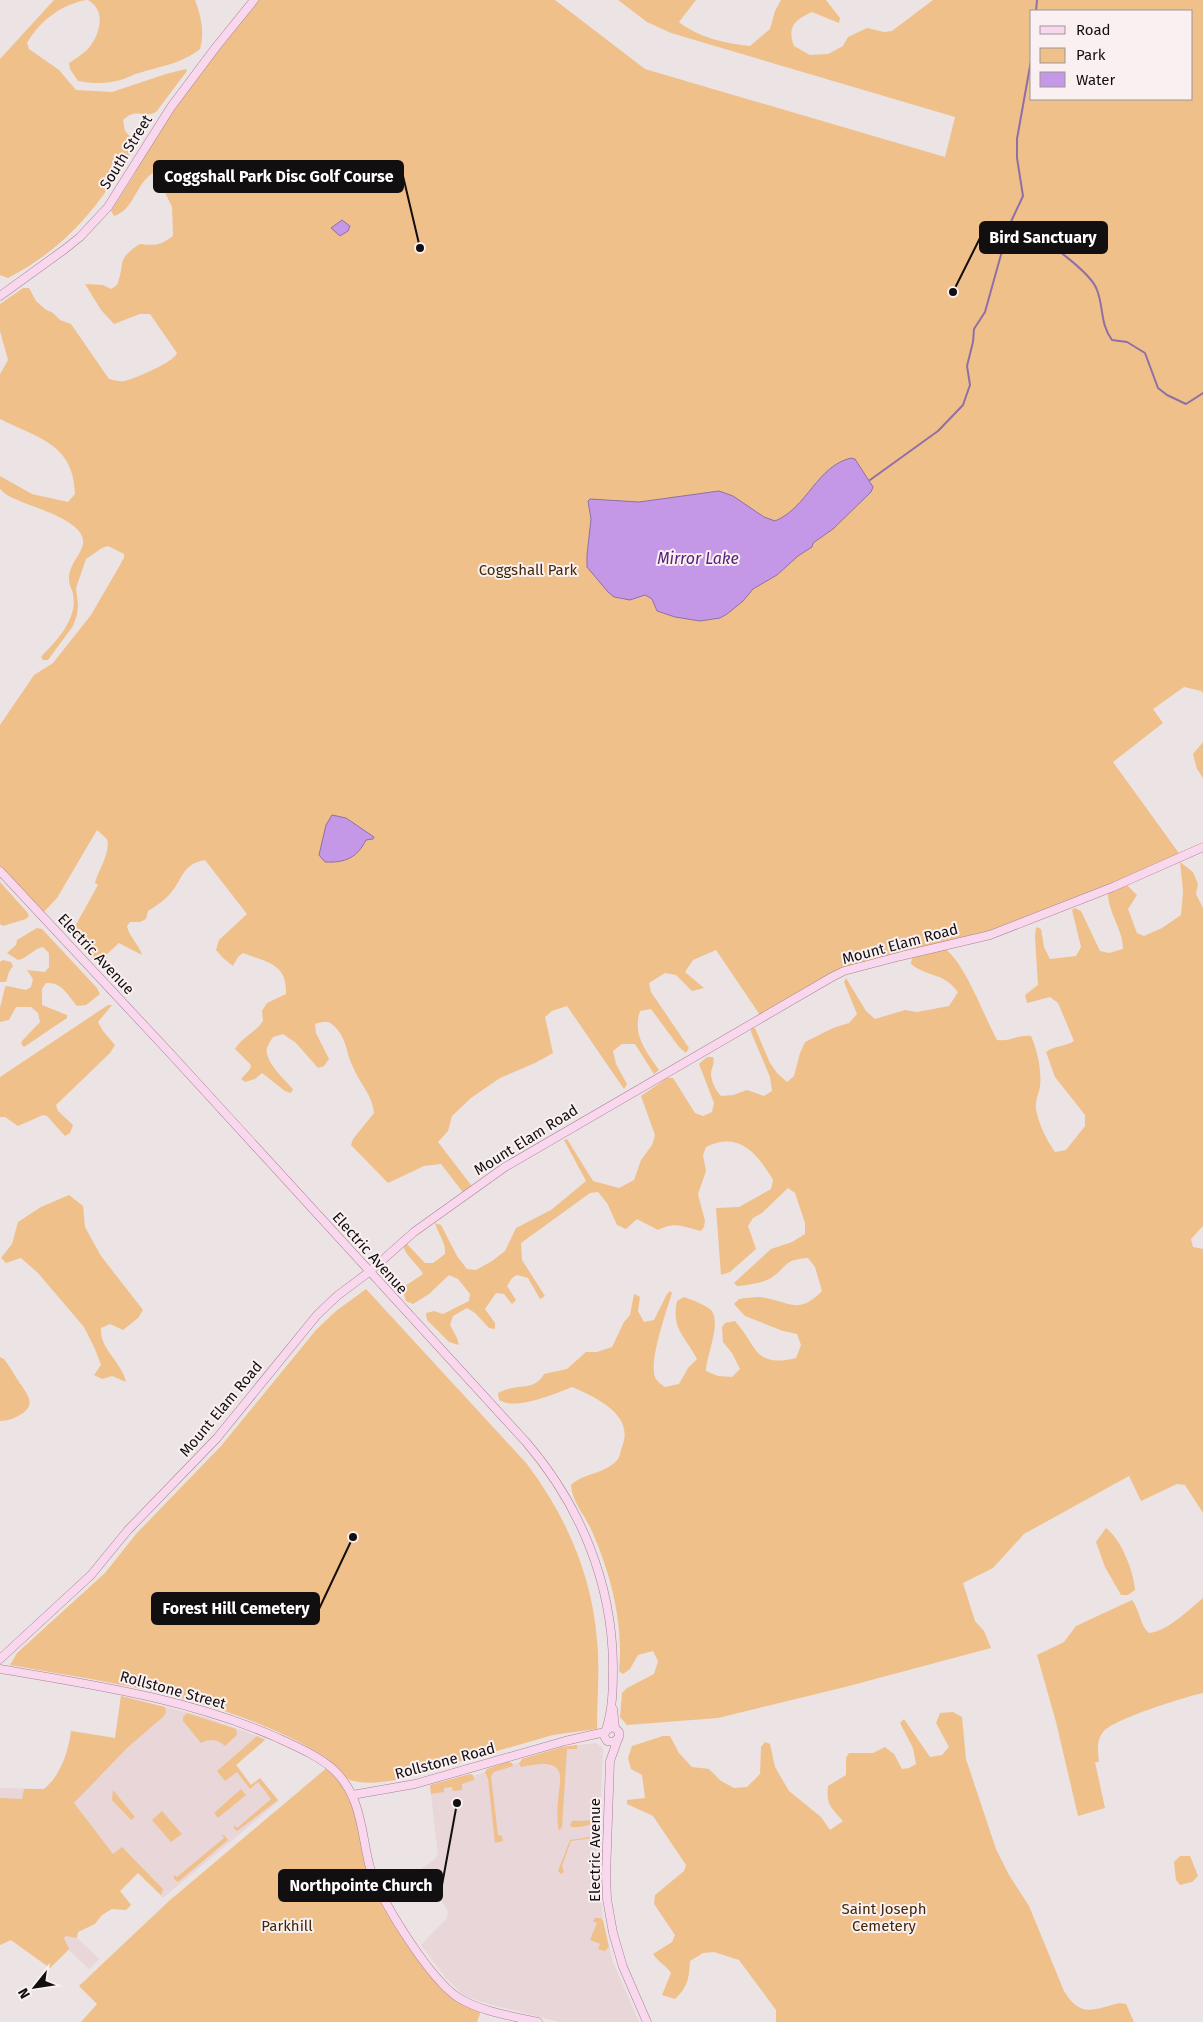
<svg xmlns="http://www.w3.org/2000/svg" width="1203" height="2022" font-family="'Fira Sans',sans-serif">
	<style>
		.built { fill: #e8d6d8 }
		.green { fill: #f0c08a; fill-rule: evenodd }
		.water { fill: #c498e6; stroke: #8f6fa6 }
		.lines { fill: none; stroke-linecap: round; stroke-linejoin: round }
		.stream { stroke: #8f6fa6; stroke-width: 2 }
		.major-casing { stroke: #a68198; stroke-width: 9 }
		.major { stroke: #f9d8ee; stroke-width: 8 }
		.labels { text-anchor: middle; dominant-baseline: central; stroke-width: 4; stroke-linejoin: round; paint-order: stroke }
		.street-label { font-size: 15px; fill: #120f10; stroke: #faf0f1 }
		.park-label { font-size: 15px; fill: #422806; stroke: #faf0f1 }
		.water-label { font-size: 16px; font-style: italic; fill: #59217c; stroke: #faf0f1 }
		.leader { fill: none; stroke: #120f10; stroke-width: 2 }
		.callout-dot { fill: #120f10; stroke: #faf0f1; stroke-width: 2 }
		.callout { fill: #120f10; stroke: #120f10; stroke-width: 2 }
		.callout-label { font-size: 16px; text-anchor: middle; font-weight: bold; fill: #fff }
	</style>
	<rect width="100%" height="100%" fill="#ece3e4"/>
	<g class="built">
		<path d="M121 1696 205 1717 266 1739 236 1765 251 1785 260 1778 279 1801 163 1898 138 1873 77 1934V1938L99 1959 89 1969 69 1950 50 1968 11 1940 0 1945V1788L44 1789 55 1779 69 1748 71 1731 115 1738Z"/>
		<path d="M596 1743 602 1747 603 1750 599 1837 600 1884 603 1923 613 1962 639 2022H559L492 2005 470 1998 461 1993 445 1977 421 1945 447 1918 448 1911 435 1890 420 1870 435 1859 438 1855 430 1785 470 1774 473 1776 485 1772 487 1769 508 1762 513 1764 520 1762 522 1759 562 1747Z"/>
	</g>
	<g class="green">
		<path d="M54 0H86C60 5 40 21 27 43L29 49 59 70 76 90 112 92 166 74 186 69 187 71 156 112C143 119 137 107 123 120L125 131 135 142 134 147C100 205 69 246 8 278L0 275V59Z"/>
		<path d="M88 0H195C201 16 205 33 200 49 181 64 161 66 139 73 134 74 129 77 124 79 110 84 93 84 78 81L70 69 69 63C75 59 83 54 88 49 100 35 107 11 88 0Z"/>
		<path d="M254 0H555L645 69 945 157 955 117 671 33 647 22 618 0H696L679 22C697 37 727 44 750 46L770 29 775 11 781 0H826L840 18 839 23 812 12C794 20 787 27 794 46L810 55 828 54 843 46 848 37 867 28 884 32 892 31 933 0H1203V693L1201 691 1184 687 1153 709 1163 723 1113 762 1181 856 990 935 844 971 762 1018 716 950 693 960 685 972 704 988 692 991 676 975 665 973 649 983 651 992 689 1048 686 1053 679 1047 651 1009 640 1011C632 1035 646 1051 659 1070L654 1074 635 1044H622L613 1051 616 1064 627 1084 624 1089 567 1006 552 1011 545 1017 553 1053 535 1063 500 1078 471 1098 452 1116 448 1131 438 1142 474 1189 465 1195 441 1164 424 1166 388 1183 351 1145 353 1139 374 1113C372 1094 360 1084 353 1067 345 1051 348 1039 333 1025 328 1020 322 1022 315 1024L316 1033 329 1059 324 1066 318 1068 296 1043 283 1034 273 1037C271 1040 268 1045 267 1048 264 1061 285 1080 293 1089L291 1093 285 1091 262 1073 255 1079 245 1082 241 1079 250 1069 251 1065 235 1049C242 1037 256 1032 263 1021L262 1011 267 1003 286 994C287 963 268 963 243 953L238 957 233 966 223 958 216 950 219 940 247 914 205 860C180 864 182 884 167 897 161 903 154 907 148 911L146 919 140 922H130L127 926C129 937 139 944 142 955L119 943 106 955 110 966 105 967C93 960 75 943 73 930L98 885 95 883C98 870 111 853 107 839L97 830 57 898 41 915 0 871V725L34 675 53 663 91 615 124 558V554L108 546 102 548 86 559 76 588 78 605 77 615 73 626 48 660H43L41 657C57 640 78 619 73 594 72 589 69 586 69 579 69 564 81 555 83 544 87 519 25 506 9 496 6 495 3 492 0 489V476L32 494 68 502 75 494C74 444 38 438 0 419V374L8 360 0 331V304L23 288H29L36 301 45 309 53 313 60 320 71 324 109 379C114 380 120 382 125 381 136 378 174 362 177 353L150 314H140L114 324 101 310 85 284 103 285 111 289 117 285C126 262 115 260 140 244 157 246 160 245 173 236L172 207 157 176 153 173C136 183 134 210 114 216L111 211 134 175 146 150 145 147ZM1032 11H1192V99H1032Z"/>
		<path d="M1203 742V778L1197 769 1193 754Z"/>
		<path d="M1180 862 1193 872 1198 884 1196 894 1203 908V1226L1191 1239 1193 1247 1203 1249V1513L1185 1485 1177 1484 1141 1501 1129 1476 1024 1534 993 1568 963 1583 975 1621 984 1631 991 1648 849 1686 718 1718 627 1725 620 1717 622 1693 627 1688 654 1674 658 1661 653 1651 638 1655 630 1669 623 1674 619 1671C624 1622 610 1571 590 1527 583 1513 572 1501 571 1485 583 1473 606 1474 618 1459 620 1456 621 1449 623 1444 633 1414 595 1397 572 1387 555 1394 515 1411 499 1400L498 1393C517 1382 533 1393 544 1374L567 1369 586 1352H597L612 1347 624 1322 630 1315 634 1294 640 1297 638 1311 644 1322 654 1320 667 1294 670 1291 672 1293C667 1310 647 1365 656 1379 658 1382 662 1385 665 1387L679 1384 688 1368 697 1359C685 1336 671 1329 677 1301L684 1297C692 1300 703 1304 710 1309 723 1321 706 1355 706 1371L718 1376 732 1377 740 1369 732 1353 723 1342 722 1327 725 1323 735 1321C758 1347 754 1368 796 1358L801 1345 797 1334 783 1331 745 1316 734 1304 739 1299C745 1298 753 1297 759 1297 788 1300 797 1317 822 1291L815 1267 808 1258C782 1260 789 1266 771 1278 763 1283 747 1285 737 1286L734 1283 771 1249 792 1242 805 1234V1223L795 1193 788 1188 762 1213 753 1218 748 1226 756 1249 730 1272 721 1275 716 1208 739 1207 771 1189 773 1180C757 1153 739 1131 706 1147L703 1155 706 1171 698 1194 705 1221 704 1227 701 1231C682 1227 677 1221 658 1230L637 1219 626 1229 617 1225 607 1203 598 1192 590 1193 521 1243 522 1260 545 1296 540 1299 528 1278 517 1275 512 1278 507 1286 516 1300 512 1304 504 1294 496 1293 485 1309 495 1323V1329L489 1328 475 1313 467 1308 453 1316 450 1325 457 1338 459 1345 449 1342 427 1320 426 1313 434 1311 443 1314 469 1301 470 1294 458 1279 449 1275 429 1294 413 1304 406 1301 402 1288 423 1274C417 1263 407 1258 403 1246L407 1244 425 1263H433L445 1254C446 1242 438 1234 435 1223L441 1225 457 1256 467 1269 476 1270 492 1261 505 1251 516 1228 551 1210 586 1181 564 1140 567 1139 593 1181 619 1188 634 1180 641 1160 652 1145 655 1135 641 1096 667 1078H673L695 1113 703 1116 712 1112 714 1103 699 1064 707 1057H713C715 1063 712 1066 711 1073 711 1082 716 1090 721 1096L733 1095 747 1090 764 1096 772 1091 770 1077 751 1032V1028H755L770 1063 777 1073 787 1082 794 1076 800 1053 805 1042 833 1028 849 1023 857 1014 844 982 846 978 866 1011 875 1019 905 1010 917 1012 949 1006 958 992C942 971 928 978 911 964L912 957 945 949C965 963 984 1016 997 1040 1011 1042 1018 1034 1031 1036 1037 1049 1042 1071 1040 1086 1039 1094 1035 1100 1036 1109 1038 1123 1047 1141 1055 1152L1066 1150 1085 1126V1115L1055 1077 1046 1052C1055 1045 1065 1047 1074 1041L1058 1003 1050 997 1027 1003 1025 995 1038 985 1035 937 1036 927 1041 929 1044 947 1050 959 1076 956 1081 947 1072 910 1075 908 1081 911 1100 951 1109 953 1123 949C1123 929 1108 913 1108 893L1127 885 1137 895 1128 909 1137 933 1144 936 1162 928 1181 915 1183 891Z"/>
		<path d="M0 882 27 912 29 916 26 919 3 926 0 924Z"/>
		<path d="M37 928 42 929 97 988 100 994 86 1005 77 1006C68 996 63 982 46 983L42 989V1005L67 1015V1018L24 1047 21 1044 22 1041 40 1022 38 1013 31 1007H16L9 1020 0 1022V1008L5 987 7 986 26 990 31 987 33 979 27 970 45 972 49 967V953L43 947C33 949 28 958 18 960L7 953 16 945 17 940Z"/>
		<path d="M3 960 11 962 13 966 9 972 6 982H0V962Z"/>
		<path d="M108 1005H112L98 1022 103 1031 115 1045 110 1053 56 1105 58 1111 73 1125 70 1133 65 1136 47 1116 43 1115 18 1126 5 1117H0V1077Z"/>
		<path d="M69 1195 83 1206 85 1227 101 1256 143 1310 138 1318 123 1330 110 1324 101 1328C99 1349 122 1362 126 1382L112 1376 102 1379 94 1375 101 1365 95 1349 84 1327 38 1273 21 1258 6 1263 1 1258 12 1244 18 1222 41 1207Z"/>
		<path d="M366 1289 527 1464C566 1516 592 1575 597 1640 600 1670 597 1699 597 1729L553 1735 396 1780C381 1782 365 1785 350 1780 340 1775 335 1764 325 1757 304 1743 281 1733 257 1723 179 1691 93 1680 10 1665L17 1653 105 1573 136 1534 221 1446 316 1330 336 1311Z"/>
		<path d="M0 1357 4 1359C9 1366 13 1372 17 1379 24 1390 38 1403 23 1413 16 1418 8 1421 0 1421Z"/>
		<path d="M1106 1528C1122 1541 1133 1570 1135 1590L1128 1595H1121L1105 1567 1096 1542Z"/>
		<path d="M1203 1598V1693C1185 1697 1113 1719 1103 1732 1096 1741 1098 1751 1099 1762H1095L1105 1808 1078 1816 1056 1722 1037 1655 1064 1642 1076 1626 1132 1600C1140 1610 1140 1626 1149 1633 1166 1632 1190 1609 1203 1598Z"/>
		<path d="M121 1696 165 1707 166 1712 164 1716 127 1748 74 1803 113 1854 122 1847 163 1889 161 1895 138 1873 120 1891 131 1905 126 1910 112 1909 102 1915 95 1924 78 1932 77 1938 66 1936 64 1938 69 1949 50 1968 11 1940 0 1945V1798L22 1799 24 1789H44C61 1775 68 1753 71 1731L115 1738Z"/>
		<path d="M953 1712 962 1717 966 1759 996 1849 1009 1875 1029 1906 1064 1991C1081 2019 1093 2009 1120 2003L1126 2004 1134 2022H776V2010L739 1960 714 1952 703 1953 690 1961C689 1978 688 1987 675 1999L662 1995 671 1973C666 1965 658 1962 653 1954L672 1942 675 1935 654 1904 655 1895 684 1871 686 1865 653 1816 627 1804V1800L645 1798 642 1775 631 1769 628 1758 632 1746 663 1736H670L679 1753 692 1767 709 1769 721 1781 734 1788 747 1787 760 1774 761 1747 765 1742 770 1744 775 1767 789 1791 821 1817 830 1830 843 1821C831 1807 826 1805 828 1786L846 1775V1758L849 1753H873L885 1747 894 1754 902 1769 909 1768 916 1764 913 1748 900 1723 904 1719 930 1757 942 1755 949 1747 936 1723 940 1713Z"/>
		<path d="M187 1713 236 1729 237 1735 225 1746C218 1739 209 1738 201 1743L183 1721V1717Z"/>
		<path d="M257 1736 265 1740 236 1765 251 1785 260 1778 278 1800 237 1831 234 1828V1825L237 1828 271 1799 258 1782 250 1789 237 1772 225 1781 217 1771Z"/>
		<path d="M577 1745V1749H567L562 1827 559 1831C557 1823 557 1809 558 1801 559 1783 568 1763 541 1764 534 1765 528 1765 521 1767L519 1764 522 1759 562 1747Z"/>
		<path d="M508 1762 512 1763 513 1766 494 1772 491 1776 498 1835 502 1836 503 1841 495 1843 488 1779 485 1772 487 1769Z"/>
		<path d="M329 1766 346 1785 367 1854 385 1901 448 1990 482 2008 477 2022H81L97 2004 79 1986 169 1901Z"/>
		<path d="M470 1774 473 1775 474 1780 462 1784V1790L453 1791 452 1787 444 1788V1792L431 1794 430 1785Z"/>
		<path d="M241 1789 246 1795 218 1818 214 1813Z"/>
		<path d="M113 1790 135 1817 131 1820 112 1800Z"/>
		<path d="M600 1799C606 1820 591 1828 571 1827L570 1825 572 1821C581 1820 595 1824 598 1812 599 1808 599 1803 600 1799Z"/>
		<path d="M162 1811 182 1834 171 1842 152 1820Z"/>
		<path d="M222 1835H224L228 1840 178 1882 174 1879V1875L177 1877 224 1838Z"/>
		<path d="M597 1836 599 1837 598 1844 595 1843 593 1838 571 1841 562 1866 564 1872 561 1874 558 1871 570 1840Z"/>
		<path d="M1180 1856H1190L1198 1876 1192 1882 1180 1885 1176 1880 1174 1862Z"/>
		<path d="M595 1918H600L603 1920 609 1947 605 1951 598 1949 600 1944 590 1940 597 1923 593 1921Z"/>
	</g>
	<g class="water">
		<path d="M342 220 350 226 348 231 340 236 331 228Z"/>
		<path d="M851 458 855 459 873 487 871 492 833 529 813 543 812 547 798 556 777 575 753 589 743 601 727 614 720 618 700 621 675 617 657 611 652 599 645 595 630 600 614 597 608 592 587 567V555L591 519 588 501 590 499 639 502 719 491 733 496 764 517 775 521C807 508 817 466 851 458Z"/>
		<path d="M332 815 346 818 374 837 373 839 366 840C357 858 345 863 325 862L319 855 326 825Z"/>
	</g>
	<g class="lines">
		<g class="stream">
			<path d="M1036 11 1037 0"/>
			<path d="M1009 226C1017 231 1022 230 1030 234 1046 239 1092 274 1097 290 1104 308 1100 324 1112 340L1127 342 1145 353 1158 388 1167 395 1186 404 1203 393"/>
			<path d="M870 480 938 431 963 405 970 385 967 366 973 342 974 329 985 312 1009 226 1023 196 1017 158V139L1032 55"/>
		</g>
		<g class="major-casing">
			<g id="major">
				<path d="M0 296 65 249 80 237 108 207 171 107 216 47 254 0"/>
				<path d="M0 871 169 1052 526 1442C580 1505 612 1582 613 1665 613 1687 613 1708 606 1730"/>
				<path d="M0 1659 91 1575 128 1530 217 1438 317 1315 337 1296 369 1272 414 1232 505 1167 832 977 844 971 901 956 990 935 1113 887 1203 847"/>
				<path d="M0 1669C94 1685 190 1699 278 1738 297 1747 319 1756 334 1770 361 1796 361 1830 369 1864 377 1896 431 1981 459 1998 482 2012 512 2016 538 2022"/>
				<path d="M613 1709 615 1728 619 1732V1737L614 1742 607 1741 604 1736 605 1732 611 1727 615 1728"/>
				<path d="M618 1739 610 1761 606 1875 607 1899 613 1933 623 1967 647 2022"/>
				<path d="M352 1795 415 1784 565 1741 605 1732"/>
			</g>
		</g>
		<use href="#major" class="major"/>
	</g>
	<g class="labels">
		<g class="street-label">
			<text transform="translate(126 152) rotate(-58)">South Street</text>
			<text transform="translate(900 944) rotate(-15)">Mount Elam Road</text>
			<text transform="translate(96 954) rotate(47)">Electric Avenue</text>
			<text transform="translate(526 1140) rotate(-32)">Mount Elam Road</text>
			<text transform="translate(370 1253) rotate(48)">Electric Avenue</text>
			<text transform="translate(221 1409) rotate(-50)">Mount Elam Road</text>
			<text transform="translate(173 1690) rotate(15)">Rollstone Street</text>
			<text transform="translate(445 1761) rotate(-15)">Rollstone Road</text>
			<text transform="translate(595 1850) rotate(-90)">Electric Avenue</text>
		</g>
		<g class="park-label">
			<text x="528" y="570">Coggshall Park</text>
			<text x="884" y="1909">Saint Joseph<tspan x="884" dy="17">Cemetery</tspan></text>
			<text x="287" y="1926">Parkhill</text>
		</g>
		<g class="water-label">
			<text x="698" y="558">Mirror Lake</text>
		</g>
	</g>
	<path class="leader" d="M420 248L403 176M953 292L980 238M353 1537L319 1609M457 1803L442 1885"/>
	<g class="callout-dot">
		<circle cx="420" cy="248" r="5"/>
		<circle cx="953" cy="292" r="5"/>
		<circle cx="353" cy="1537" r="5"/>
		<circle cx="457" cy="1803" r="5"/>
	</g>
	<g class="callout">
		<rect x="154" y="161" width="249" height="31" rx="5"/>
		<rect x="980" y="222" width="127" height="31" rx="5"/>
		<rect x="152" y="1593" width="167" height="31" rx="5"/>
		<rect x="279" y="1870" width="163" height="31" rx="5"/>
	</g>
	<g class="callout-label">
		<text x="279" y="182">Coggshall Park Disc Golf Course</text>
		<text x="1043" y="243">Bird Sanctuary</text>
		<text x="236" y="1614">Forest Hill Cemetery</text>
		<text x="361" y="1891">Northpointe Church</text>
	</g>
	<rect x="1030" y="10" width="162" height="90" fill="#faf0f1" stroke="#9d9697"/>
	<rect x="1040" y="26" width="25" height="8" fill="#f9d8ee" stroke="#9d9697"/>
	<text x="1076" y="35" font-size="15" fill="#120f10">Road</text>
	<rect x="1040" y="48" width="25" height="15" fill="#f0c08a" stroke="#9d9697"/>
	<text x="1076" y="60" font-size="15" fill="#120f10">Park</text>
	<rect x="1040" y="72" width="25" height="15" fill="#c498e6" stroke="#9d9697"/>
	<text x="1076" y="85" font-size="15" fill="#120f10">Water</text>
	<g transform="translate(35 1987) rotate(240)" stroke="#faf0f1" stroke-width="4" paint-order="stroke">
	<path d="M0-4L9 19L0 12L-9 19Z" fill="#120f10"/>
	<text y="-8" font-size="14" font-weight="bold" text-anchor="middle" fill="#120f10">N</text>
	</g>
</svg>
